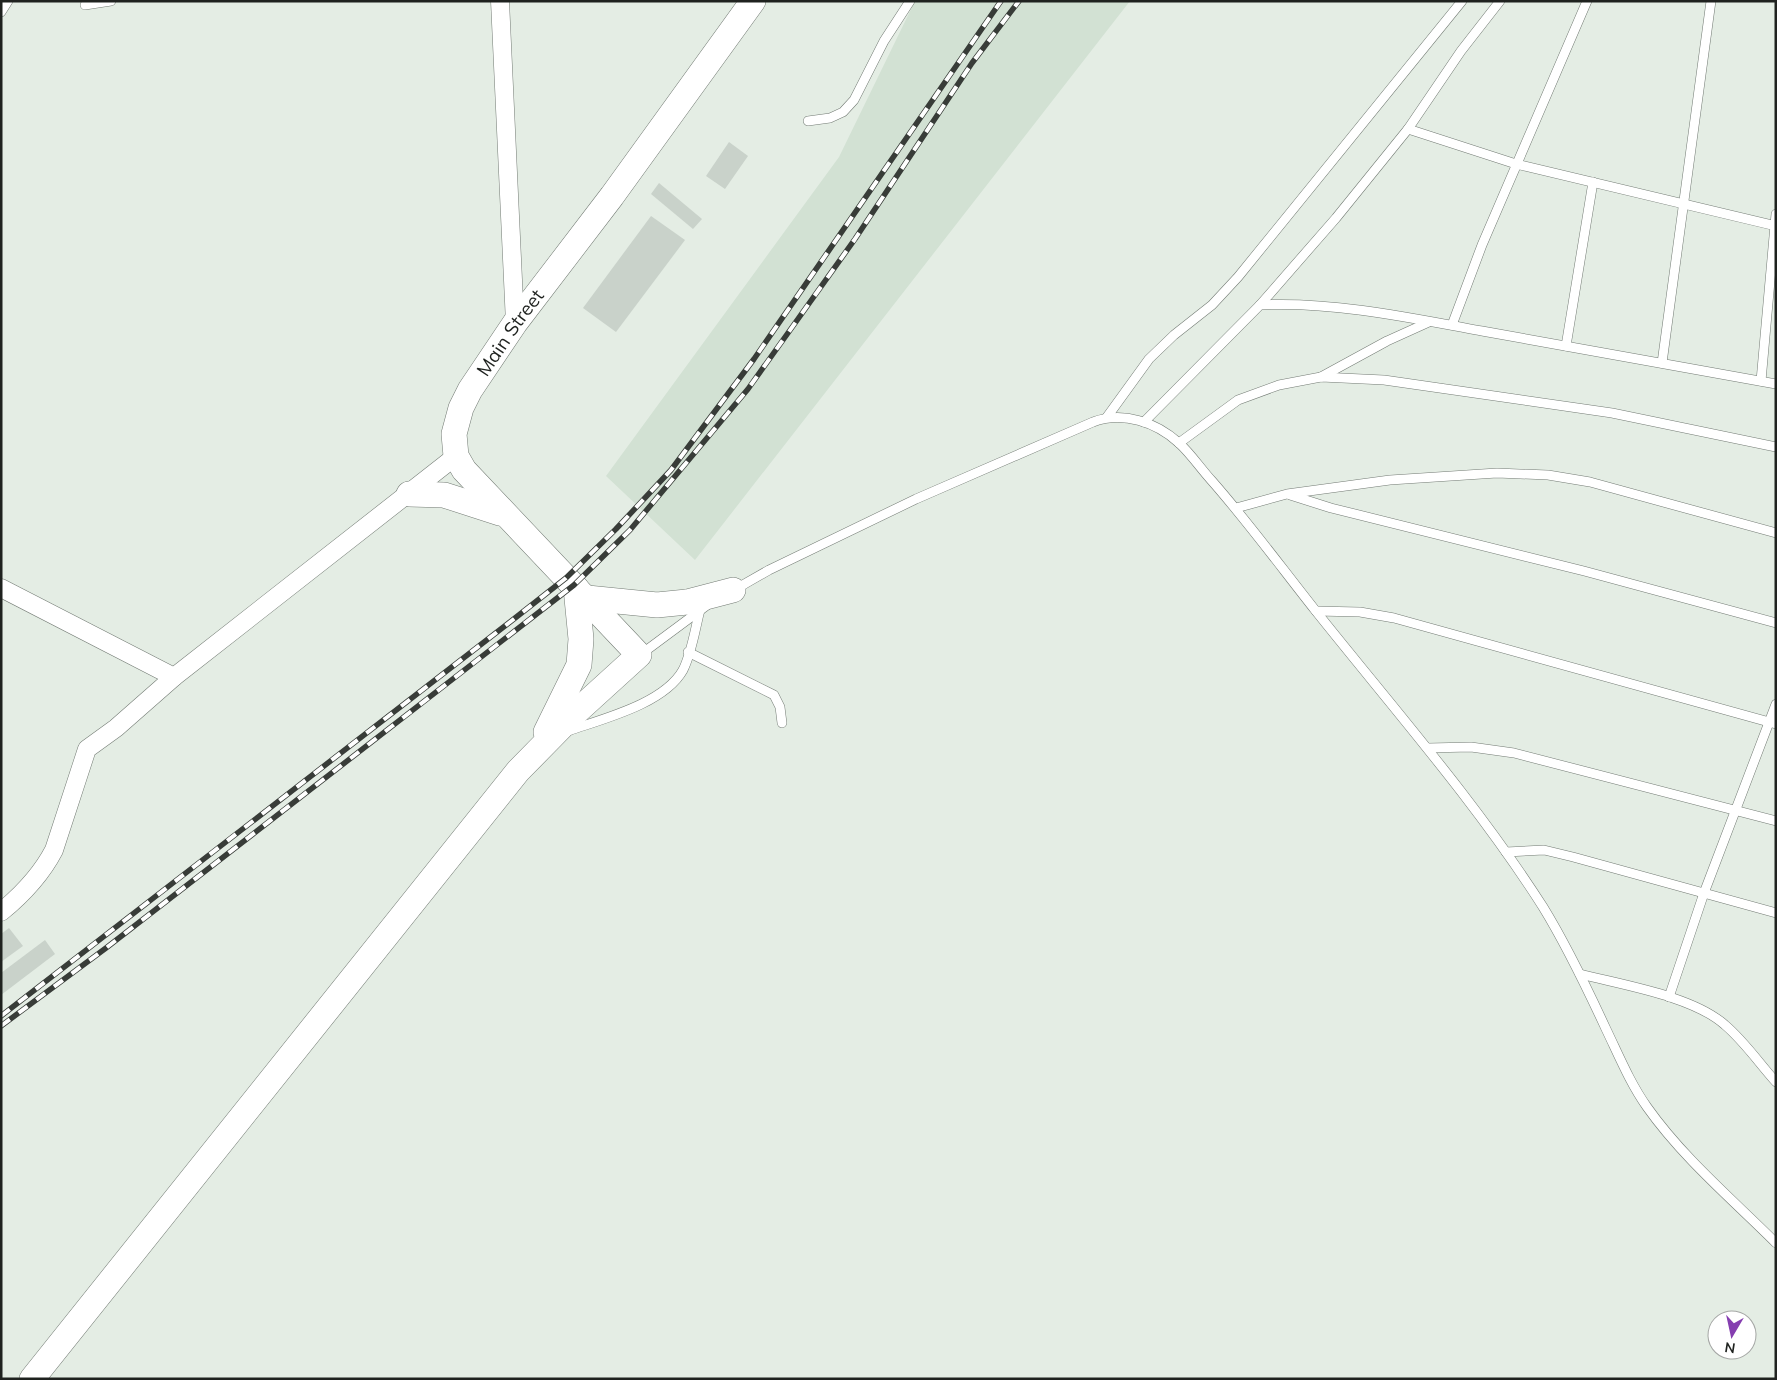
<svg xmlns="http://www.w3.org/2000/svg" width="1777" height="1380" font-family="Mulish,sans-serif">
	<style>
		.built { fill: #d2e1d3 }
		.building { fill: #c9d2ca }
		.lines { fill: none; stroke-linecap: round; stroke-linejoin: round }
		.lane-casing { stroke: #737b74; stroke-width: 10 }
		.street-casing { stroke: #737b74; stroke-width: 19 }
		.secondary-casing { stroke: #737b74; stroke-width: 26 }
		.lane { stroke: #fff; stroke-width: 9 }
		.street { stroke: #fff; stroke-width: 18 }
		.secondary { stroke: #fff; stroke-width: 25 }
		.rail-casing { stroke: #383c38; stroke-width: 5.5 }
		.rail { stroke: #fff; stroke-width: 4; stroke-dasharray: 11; stroke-linecap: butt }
		.labels { text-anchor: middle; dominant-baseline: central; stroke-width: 5; stroke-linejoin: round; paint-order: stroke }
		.street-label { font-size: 19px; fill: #1f221f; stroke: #fff }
	</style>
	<rect width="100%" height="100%" fill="#e4ede4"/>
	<path class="built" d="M915 1H1130L695 560 606 476 839 157Z"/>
	<g class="building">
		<path d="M729 142 748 156 725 189 706 176Z"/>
		<path d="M659 183 702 219 693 229 651 194Z"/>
		<path d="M651 216 685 240 616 332 583 308Z"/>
		<path d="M9 928 23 946 1 962V934Z"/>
		<path d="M45 940 55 954 1 995V973Z"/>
	</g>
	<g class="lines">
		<g class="lane-casing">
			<g id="lane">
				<path d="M85 5 111 1"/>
				<path d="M1 12 8 1"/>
				<path d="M808 121 830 118 843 112 854 100 884 41 910 1"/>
				<path d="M1408 129 1516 164 1776 226"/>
				<path d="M1260 305 1336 218 1408 129 1461 51 1500 1"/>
				<path d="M1452 325 1482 245 1587 1"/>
				<path d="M1566 346 1593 182"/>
				<path d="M1662 363 1711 1"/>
				<path d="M1321 377 1387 341 1429 322"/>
				<path d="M1761 381 1776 214"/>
				<path d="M1107 417 1149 359 1174 335 1212 305 1238 277 1462 1"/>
				<path d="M1144 422 1260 305C1331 301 1412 318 1482 331 1580 348 1678 367 1776 384"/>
				<path d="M1179 443 1238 400 1279 385 1321 377 1384 380 1612 413 1776 447"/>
				<path d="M1290 495 1331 508 1584 571 1776 623"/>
				<path d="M1236 508 1287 494 1390 480 1497 473 1548 475 1590 482 1776 533"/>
				<path d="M734 590 769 570 916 499 1093 422C1123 411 1156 422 1179 443 1191 454 1201 469 1212 481 1248 522 1281 567 1315 610 1393 708 1476 802 1543 907 1567 946 1587 988 1606 1029 1619 1056 1630 1083 1647 1107 1683 1158 1733 1200 1776 1243"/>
				<path d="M1316 611 1360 612 1394 618 1776 724"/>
				<path d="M688 652 774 695 780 707 782 723"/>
				<path d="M640 655 706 606"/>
				<path d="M568 731C602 719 664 704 683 670 692 652 695 629 700 610"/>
				<path d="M1428 748 1471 747 1514 753 1776 821"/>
				<path d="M1506 852 1544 850 1573 857 1776 913"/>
				<path d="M1580 974C1622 985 1693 996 1725 1025 1744 1041 1759 1063 1776 1082"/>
				<path d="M1669 997 1704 893 1776 704"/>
			</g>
		</g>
		<g class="street-casing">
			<g id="street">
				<path d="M500 1 515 323"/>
				<path d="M1 588 174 677 456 456"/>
				<path d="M1 912C23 894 41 875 54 850L87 749 116 728 174 677"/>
			</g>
		</g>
		<g class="secondary-casing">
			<g id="secondary">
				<path d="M409 494 444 495 500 513"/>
				<path d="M587 598 657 605 687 602 733 590"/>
				<path d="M546 732 579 665 581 639 576 588"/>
				<path id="s1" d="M32 1379 518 771 573 715 639 655 464 470 456 456 454 434 461 408 470 390 515 323 612 196 753 1"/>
			</g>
		</g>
		<use href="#lane" class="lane"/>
		<use href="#street" class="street"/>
		<use href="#secondary" class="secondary"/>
		<g class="rail-casing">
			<g id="rail">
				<path d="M1 1016 510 622 566 578 616 529 671 470 754 359 1001 1"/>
				<path d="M1 1026 106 948 574 585 630 530 748 389 855 239 972 63 1019 1"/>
			</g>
		</g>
		<use href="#rail" class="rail"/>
	</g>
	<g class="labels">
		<g class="street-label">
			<text stroke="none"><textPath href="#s1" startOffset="1356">Main Street</textPath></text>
		</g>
	</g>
	<rect width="1777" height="1380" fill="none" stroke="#1f221f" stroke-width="5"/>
	<g transform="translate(1732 1335) rotate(189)"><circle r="24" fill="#ffffff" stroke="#a5a7a5"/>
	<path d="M0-4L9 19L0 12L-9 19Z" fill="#853eb0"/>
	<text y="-8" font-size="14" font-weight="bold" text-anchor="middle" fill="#1f221f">N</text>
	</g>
</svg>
